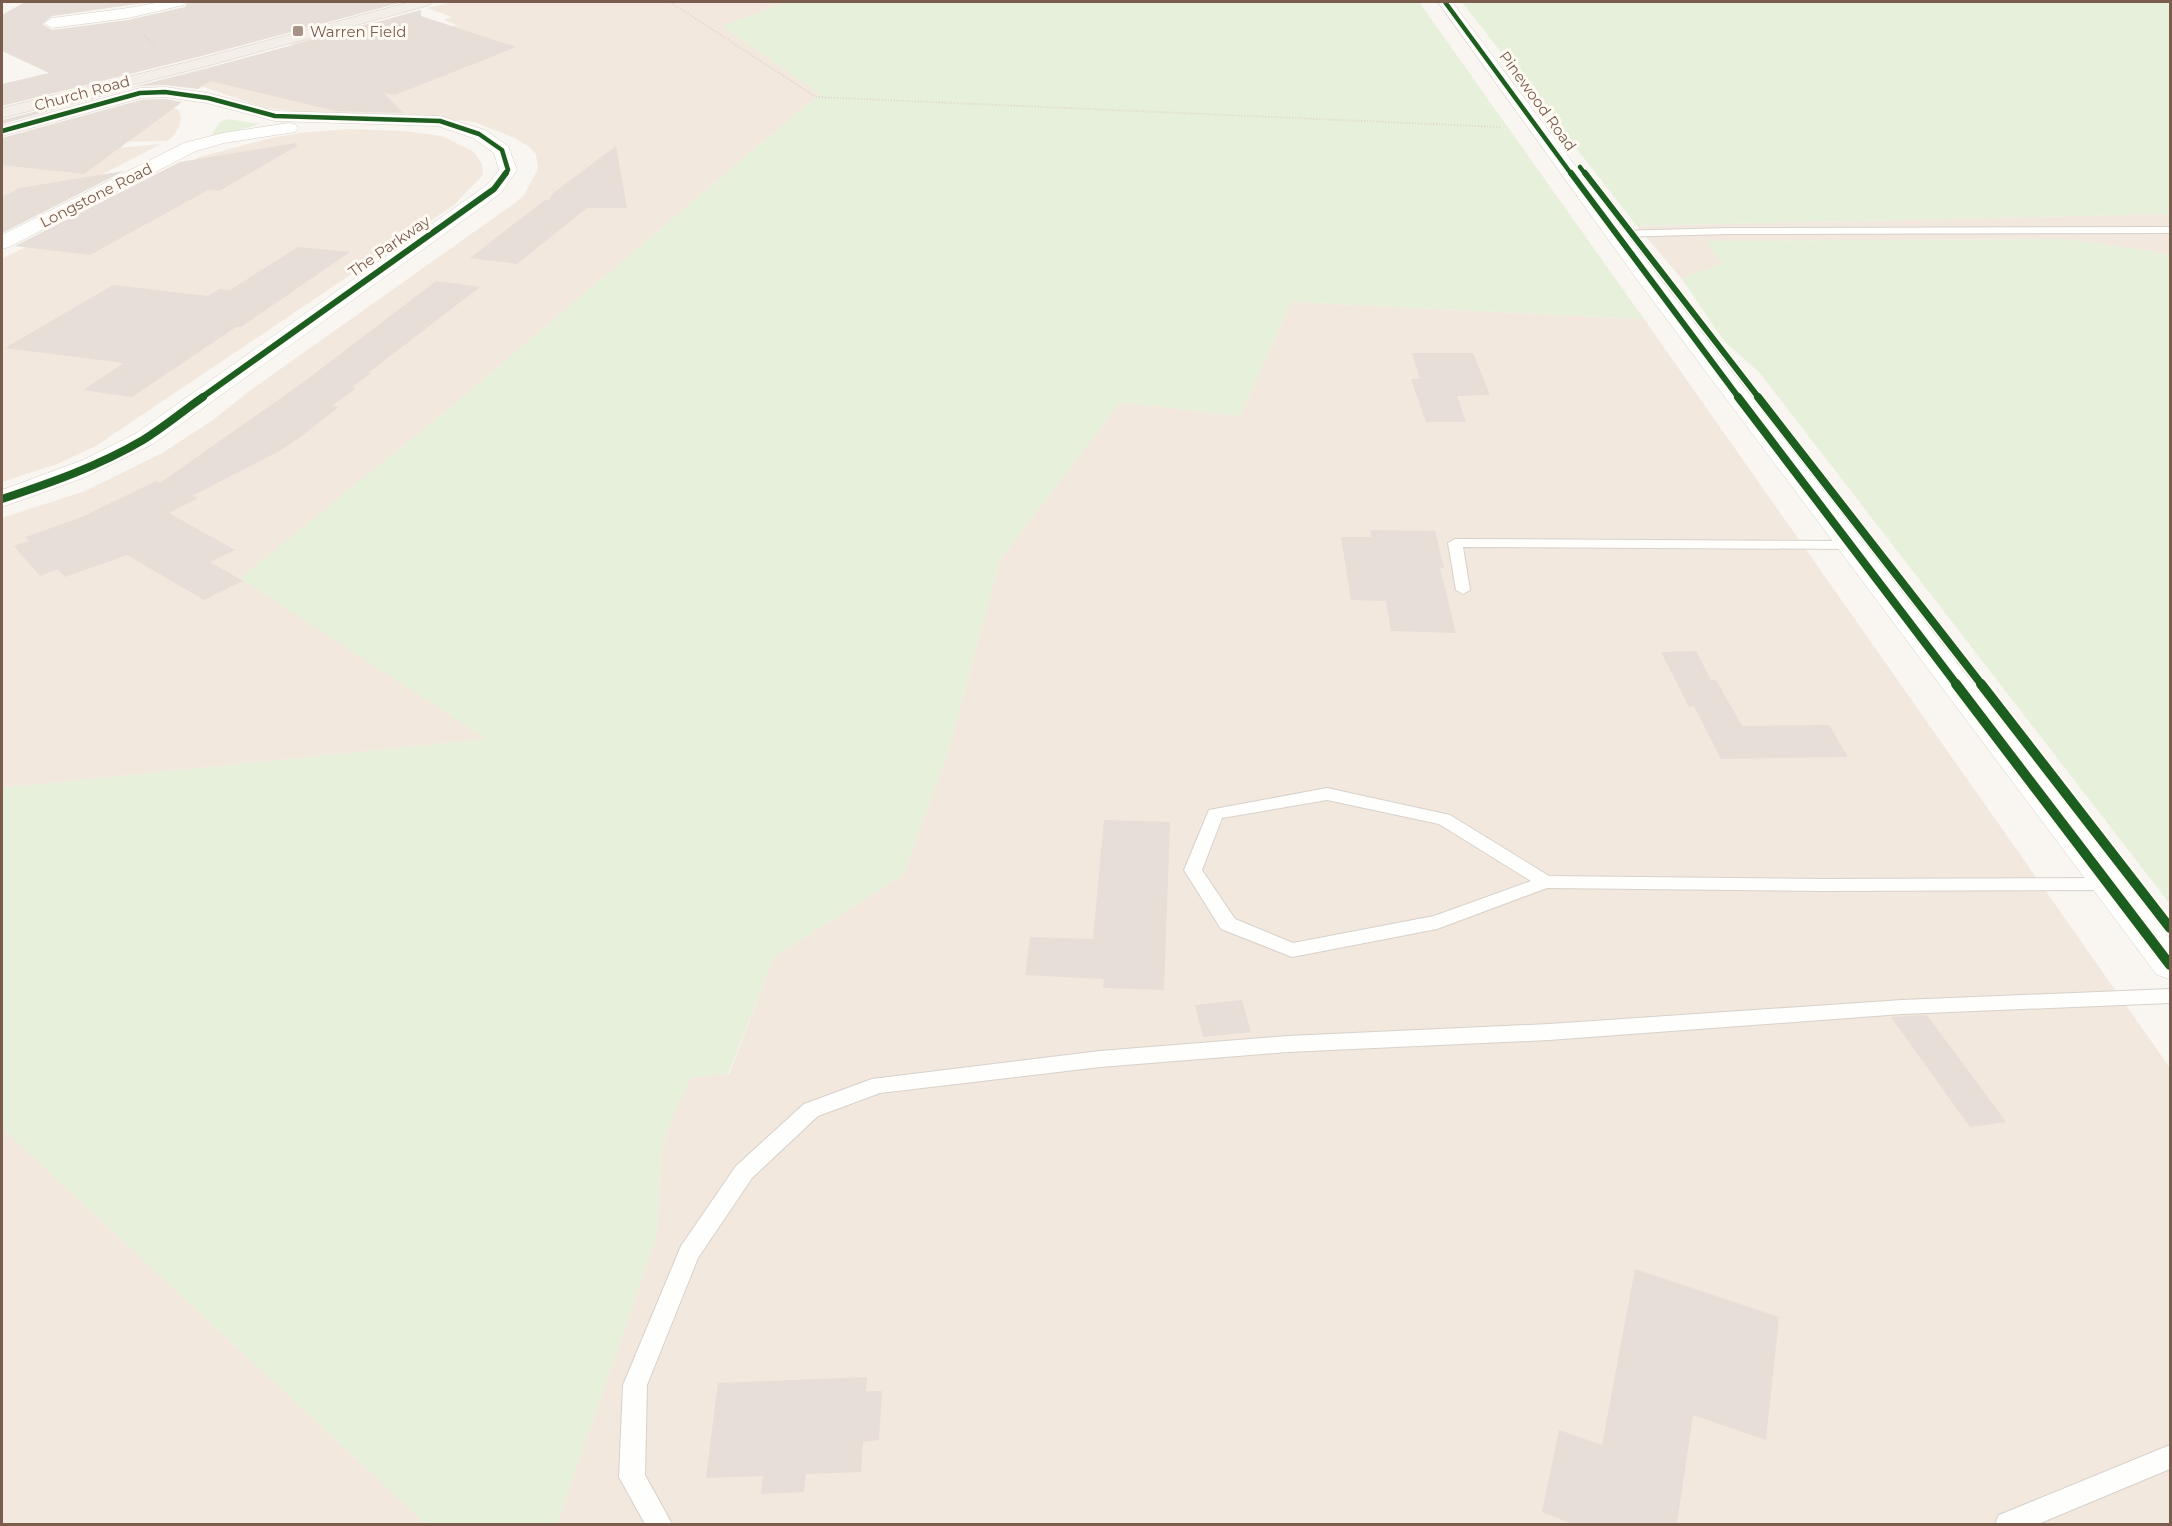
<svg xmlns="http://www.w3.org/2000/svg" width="2172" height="1526" font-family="Montserrat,sans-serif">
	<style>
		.residential { fill: #f2e8de }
		.green { fill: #e7f0db }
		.building { fill: #e6ded7 }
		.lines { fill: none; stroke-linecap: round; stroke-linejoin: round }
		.service-casing { stroke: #d7d1cb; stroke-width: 2 }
		.minor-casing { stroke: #d7d1cb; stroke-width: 1 }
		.tertiary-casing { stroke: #d7d1cb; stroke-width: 1 }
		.primary-casing { stroke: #dad1cc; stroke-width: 1 }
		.path { stroke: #dcd5d0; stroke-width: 2; stroke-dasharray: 1 2; stroke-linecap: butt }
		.service { fill: #fefefd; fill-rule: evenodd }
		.minor { fill: #fefefd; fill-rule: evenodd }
		.tertiary { fill: #fefefd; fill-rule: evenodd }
		.primary { fill: #f3eee8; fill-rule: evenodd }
		.cycleway-far3-casing { stroke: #fffaf3; stroke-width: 7 }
		.cycleway-far2-casing { stroke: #fffaf3; stroke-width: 8 }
		.cycleway-far1-casing { stroke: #fffaf3; stroke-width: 10 }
		.cycleway-casing { stroke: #fffaf3; stroke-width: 14 }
		.cycleway-far3 { stroke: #1b5e20; stroke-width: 4.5 }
		.cycleway-far2 { stroke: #1b5e20; stroke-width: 6 }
		.cycleway-far1 { stroke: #1b5e20; stroke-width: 8 }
		.cycleway { stroke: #1b5e20; stroke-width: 10 }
		.poi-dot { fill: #a69286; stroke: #fffaf3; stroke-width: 2 }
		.labels { text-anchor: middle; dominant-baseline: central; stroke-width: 6; stroke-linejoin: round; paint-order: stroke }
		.far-poi-label { font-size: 15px; fill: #7a5c4d; stroke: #fffaf3; text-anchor: start }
		.far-street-label { font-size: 15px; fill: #7a5c4d; stroke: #fffaf3 }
	</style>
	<rect width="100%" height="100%" fill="#f9f5f0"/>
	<g class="residential">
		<path d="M453 2H788L723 26 824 96H818L791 118 445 412 241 578 487 739 2 788V518L85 491 164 452 213 420 248 392 515 203 524 195 538 169 536 154 528 146 515 138 474 122 407 114 311 113 265 108 187 81 309 46 288 44 375 22 422 34 457 25 444 20 452 17 427 8Z"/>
		<path d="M151 99H161L179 111 181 117 179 127 172 137 167 141 119 142 115 148 161 144 2 226V139Z"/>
		<path d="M349 129 403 131 442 136 474 152 482 164 483 175 454 205 96 446 57 464 2 482V259L200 157 267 139 299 133Z"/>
		<path d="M2170 214V254L2066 239 1708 241 1723 264 1681 278 1637 226Z"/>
		<path d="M1291 302 1644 319 2170 1068V1524H557L657 1235 661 1151 675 1110 691 1077 729 1074 774 957 903 875 948 752 1000 560 1120 402 1240 416Z"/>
		<path d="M2 1128 426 1524H2Z"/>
	</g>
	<g class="green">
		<path d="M788 2H1419L1644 319 1291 302 1240 416 1120 402 1000 560 948 752 903 875 774 957 728 1074 691 1078 675 1110 661 1151 657 1235 557 1524H426L2 1128V788L486 739 240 578 445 412 791 118 818 96H823L722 26Z"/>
		<path d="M1462 2H2170V214L1637 226Z"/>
		<path d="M228 119 260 124 221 135 212 134 220 122Z"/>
		<path d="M2066 239 2170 254V904L1759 372 1725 342 1681 278 1722 264 1707 241Z"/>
	</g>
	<g class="building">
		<path d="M25 2H151L52 16 42 24 52 30 128 20 185 7 188 2H403L194 58 2 106V84L49 73 2 51V15Z"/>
		<path d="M421 10V16L516 47 395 95 384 93 403 113 336 111 210 81 198 89 165 85 139 86 2 124V120L208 68Z"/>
		<path d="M165 99 182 102 84 174 2 165V138L141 100Z"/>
		<path d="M296 143 297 146 219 191 208 190 90 255 15 246 180 162Z"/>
		<path d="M616 146 627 208H587L517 264 470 258 545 200H549L552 194Z"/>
		<path d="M124 171 2 233V197L20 188Z"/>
		<path d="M298 247 350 252 241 327H236L132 397 83 390 124 363 5 348 113 285 208 296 219 289 230 290Z"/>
		<path d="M436 281 480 287 368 373H371L352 387 356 388 332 406 339 407 299 438 281 450 192 496 198 498 169 513 235 550 210 562 243 581 204 600 127 555 65 577 58 569 40 576 14 546 29 541 26 537 84 516 156 481 160 483 305 381Z"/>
		<path d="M1412 353H1473L1490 395 1457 396 1466 422H1426L1411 379H1420Z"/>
		<path d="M1370 530 1435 531 1444 568H1440L1456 633 1391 631 1386 601 1351 600 1341 537H1371Z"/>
		<path d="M1696 651 1711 680H1716L1742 726 1829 725 1848 757 1721 759 1694 706 1689 707 1661 652Z"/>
		<path d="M1104 820 1170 822 1164 990 1103 988 1104 979 1025 975 1030 937 1093 939Z"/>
		<path d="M1242 1000 1251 1032 1203 1037 1195 1005Z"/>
		<path d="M1927 1015 2006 1122 1970 1127 1891 1017Z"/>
		<path d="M1635 1269 1779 1317 1766 1440 1693 1415 1677 1524H1573L1542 1512 1559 1430 1602 1445Z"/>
		<path d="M867 1377 866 1391H882L879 1440 863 1442 861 1472 806 1474 804 1492 761 1494 763 1476 706 1478 718 1383Z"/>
	</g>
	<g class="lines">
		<g class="service-casing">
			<g id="service">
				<path d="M2170 227V233L1729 234 1616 237 1611 234 1616 231 1729 228Z"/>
				<path d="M1455 539 1851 541 1858 545 1851 549 1463 547 1470 590 1463 594 1456 590 1448 543Z"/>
				<path d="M1327 788 1450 815 1549 876 1822 879 2109 878 2115 880 2118 884 2115 888 2109 890 1822 891 1547 888 1437 929 1292 957 1221 929 1184 870 1209 810ZM1327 800 1439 824 1531 881 1434 916 1293 943 1235 919 1202 870 1222 818Z"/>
				<path d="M2170 989V1003L1902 1014 1549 1040 1288 1052 1100 1067 880 1093 818 1116 752 1178 698 1258 647 1385 645 1475 672 1524H645L619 1477 623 1385 681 1246 736 1166 804 1104 872 1079 1100 1051 1288 1036 1549 1024 1902 1000Z"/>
				<path d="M2170 1445V1469L2038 1524H1995L1999 1515Z"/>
			</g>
		</g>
		<g class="minor-casing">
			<g id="minor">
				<path d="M161 2H186L184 5 128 18 52 28 44 23 52 18 128 8Z"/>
				<path d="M416 2H431L424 6Z"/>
				<path d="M165 87 208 93 275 111 440 116 485 130 508 146 517 170 501 193 153 444 83 478 2 507V490L83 460 135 434 487 185 499 170 494 153 473 138 438 126 275 121 207 103 165 97 141 98 2 136V126L140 88Z"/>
				<path d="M289 123 295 124 298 128 295 132 224 143 196 151 9 247 2 249V235L184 143 223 133Z"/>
			</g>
		</g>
		<g class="tertiary-casing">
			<path id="tertiary" d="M1438 2H1452L1652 268 2170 939V979L2157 975 1636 278Z"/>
		</g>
		<g class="primary-casing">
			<path id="primary" d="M410 2H432L430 5 207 66 2 118V108L195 60Z"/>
		</g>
		<g class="path">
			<path d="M670 2 816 97 1500 127"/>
			<path d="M144 35 155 47"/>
		</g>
		<use href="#service" class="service"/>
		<use href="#minor" class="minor"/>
		<use href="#tertiary" class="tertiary"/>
		<use href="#primary" class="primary"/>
		<g class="cycleway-far3-casing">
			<g id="cycleway-far3">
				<path d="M1445 2 1572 175"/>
				<path d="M2 131 140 93 165 92 208 98 275 116 440 121 479 134 502 150 508 170 504 175"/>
				<path d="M1580 167 1586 175"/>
			</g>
		</g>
		<g class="cycleway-far2-casing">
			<g id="cycleway-far2">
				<path d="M1571 173 1739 398"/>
				<path d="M1585 173 1759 398"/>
				<path d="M201 398 494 189 506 173"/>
			</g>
		</g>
		<g class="cycleway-far1-casing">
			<g id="cycleway-far1">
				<path d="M1738 397 1957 685"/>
				<path d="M1758 397 1982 685"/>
				<path d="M2 499C50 483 99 466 143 440 164 427 183 411 203 397"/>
			</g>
		</g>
		<g class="cycleway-casing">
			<g id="cycleway">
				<path d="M1956 684 2170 965"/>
				<path d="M1981 684 2170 928"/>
			</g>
		</g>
		<use href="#cycleway-far3" class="cycleway-far3"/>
		<use href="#cycleway-far2" class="cycleway-far2"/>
		<use href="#cycleway-far1" class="cycleway-far1"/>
		<use href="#cycleway" class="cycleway"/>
	</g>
	<rect class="poi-dot" x="292" y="25" width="12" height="12" rx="3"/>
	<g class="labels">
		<g class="far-poi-label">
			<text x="310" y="31">Warren Field</text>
		</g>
		<g class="far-street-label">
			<text transform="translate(82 93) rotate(-15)">Church Road</text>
			<text transform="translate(1538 101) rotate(54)">Pinewood Road</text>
			<text transform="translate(96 195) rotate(-27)">Longstone Road</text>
			<text transform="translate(389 246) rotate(-35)">The Parkway</text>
		</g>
	</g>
	<rect width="2172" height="1526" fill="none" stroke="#7a5c4d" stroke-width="6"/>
</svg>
